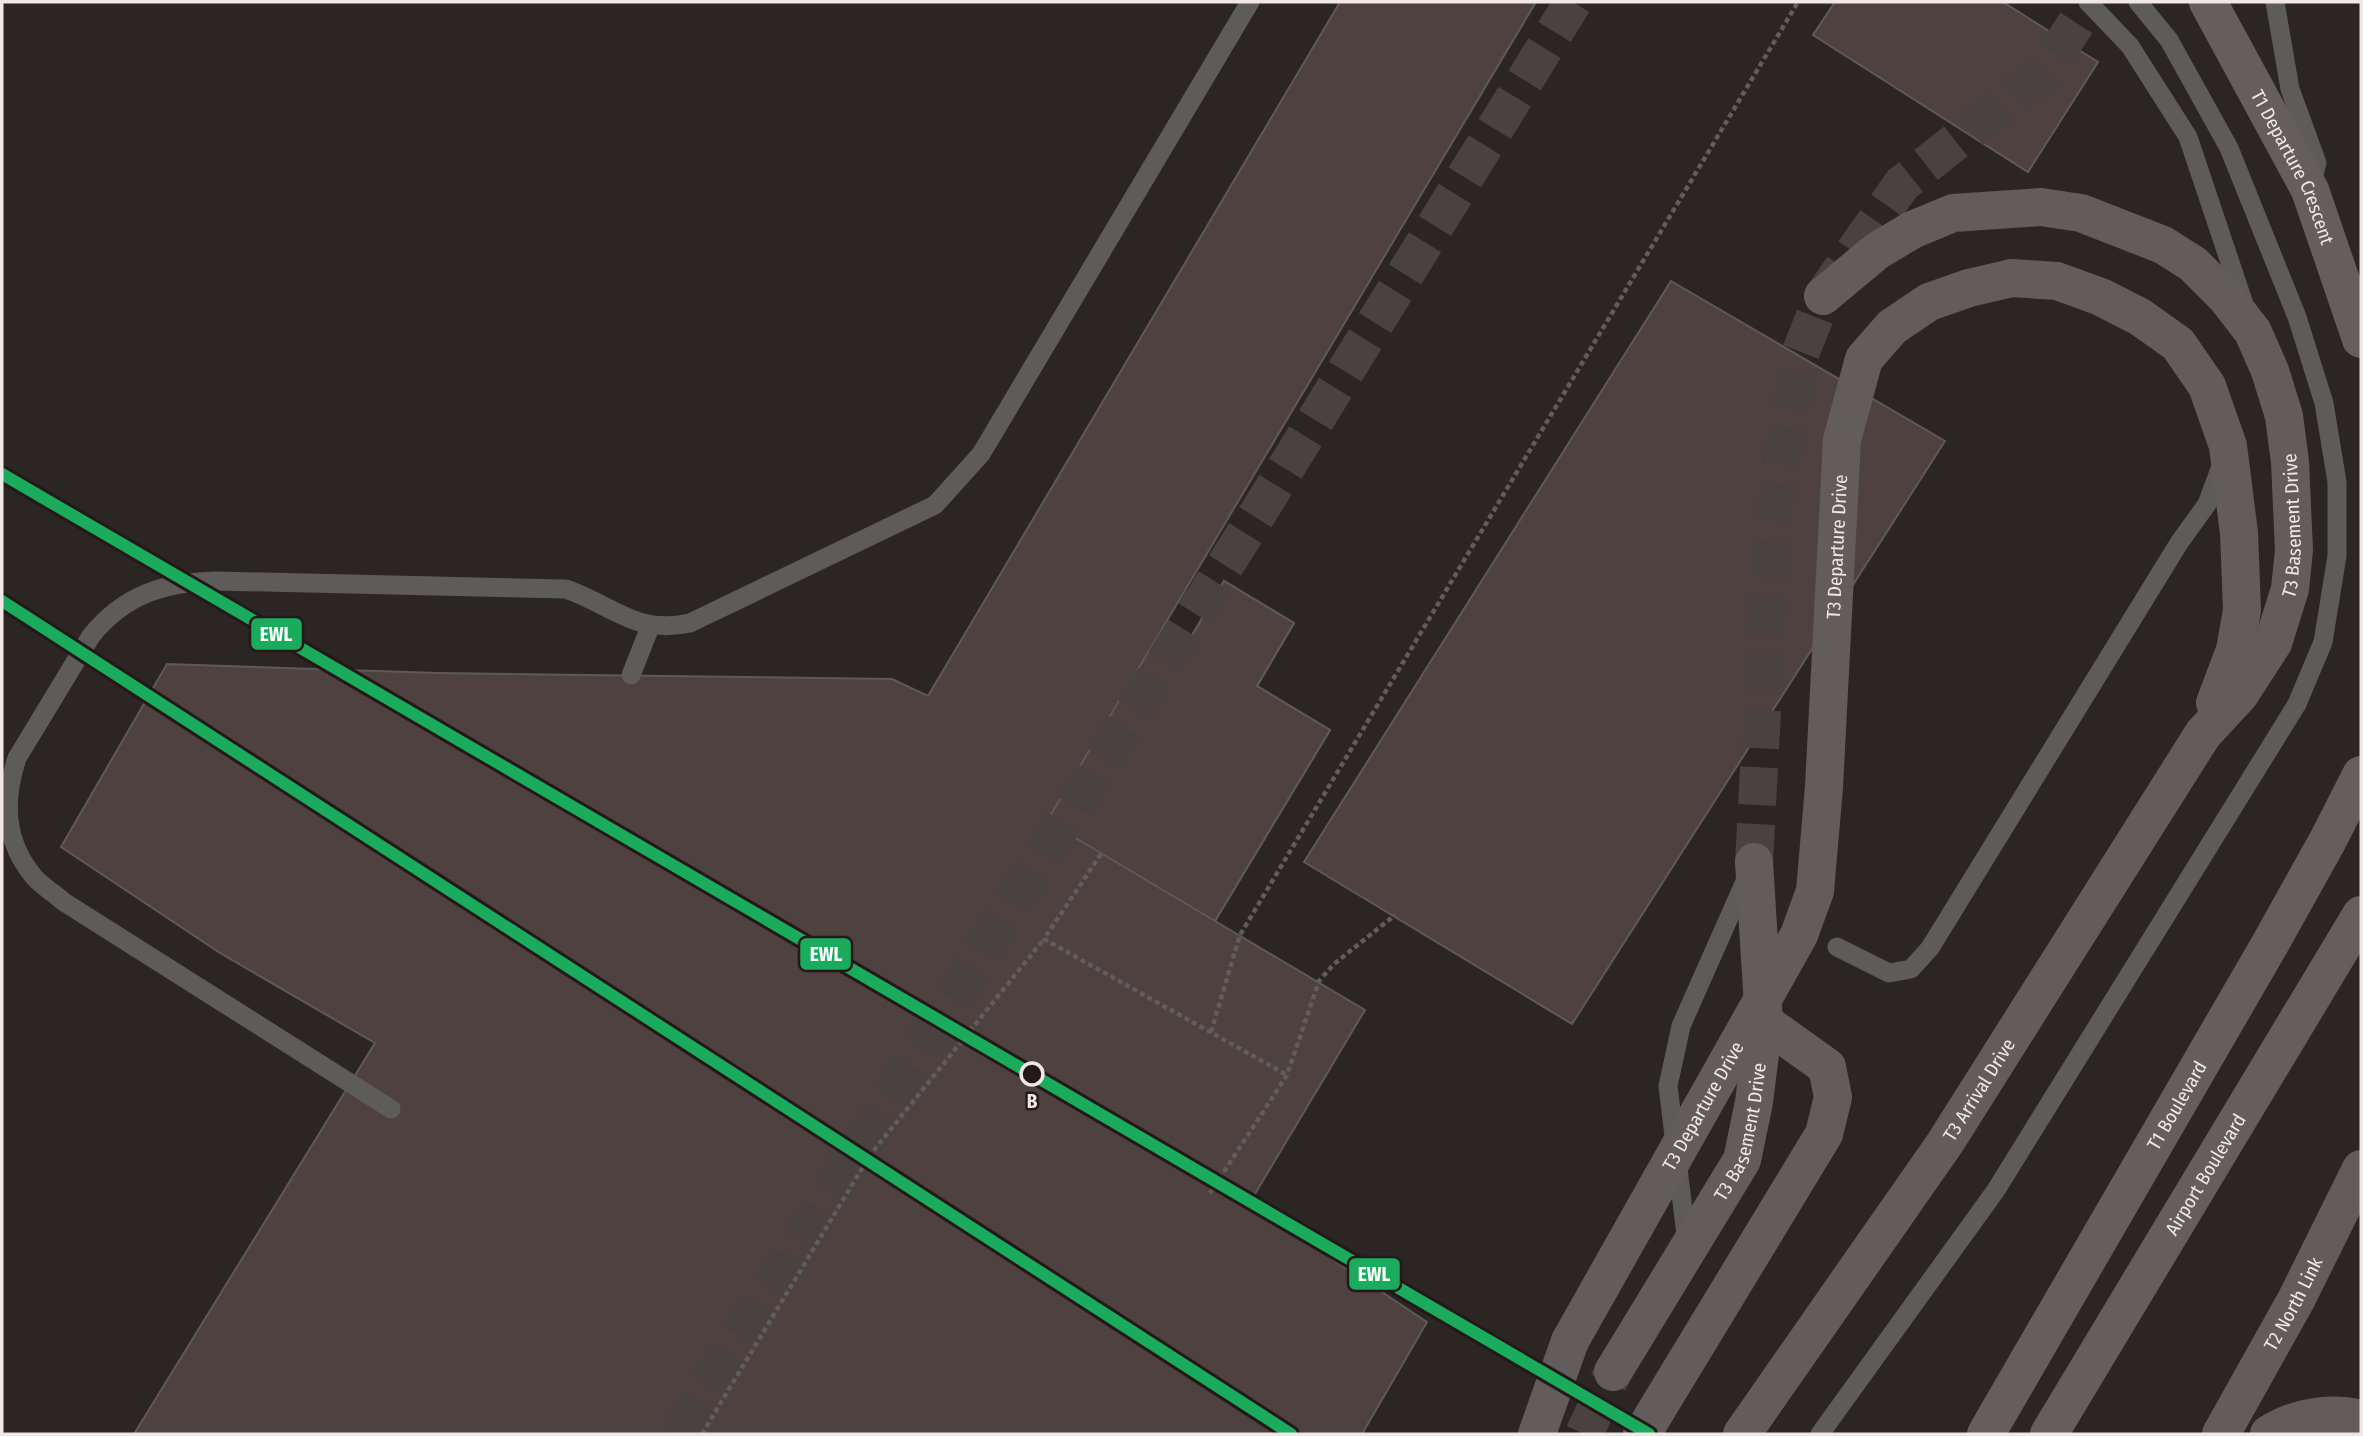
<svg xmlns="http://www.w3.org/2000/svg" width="2363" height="1436" font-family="'Fira Sans Condensed',sans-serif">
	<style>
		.building { fill: #4e4140; stroke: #5f5959; stroke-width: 2 }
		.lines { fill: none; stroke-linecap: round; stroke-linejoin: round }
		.secondary-tunnel { stroke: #494241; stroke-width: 38; stroke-dasharray: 38 19; stroke-linecap: butt }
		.path { stroke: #615d5d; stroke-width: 4.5; stroke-dasharray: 5 3.5; stroke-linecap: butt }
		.service { stroke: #5e5b5b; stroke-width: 19 }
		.secondary { stroke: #625d5c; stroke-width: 38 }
		.trunk { stroke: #645e5e; stroke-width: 38 }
		.secondary-bridge { stroke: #625d5c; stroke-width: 38 }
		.metro-1-casing { stroke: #241918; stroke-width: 18 }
		.metro-1 { stroke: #1aab5c; stroke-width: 12 }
		.stop-dot { fill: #241918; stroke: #f0e7e6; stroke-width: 3.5 }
		.labels { text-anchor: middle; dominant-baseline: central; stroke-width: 5; stroke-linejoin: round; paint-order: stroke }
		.street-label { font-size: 19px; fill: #f0e7e6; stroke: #241918 }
		.stop-label { font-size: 19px; font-weight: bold; fill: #f0e7e6; stroke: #241918 }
		.line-badge { stroke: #241918; stroke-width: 2.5 }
		.badge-label { font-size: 19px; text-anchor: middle; font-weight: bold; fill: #fff }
	</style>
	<rect width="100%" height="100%" fill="#2b2524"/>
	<g class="building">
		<path d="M1340 2H1536L1162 629 1187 644 1224 581 1294 623 1257 686 1330 730 1215 921 1365 1010 1249 1204 1427 1322 1362 1434H134L375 1043 220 953 61 847 167 664 438 673 892 679 928 696Z"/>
		<path d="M1835 2H2003L2098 62 2028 172 1813 35Z"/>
		<path d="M1671 281 1945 441 1572 1024 1304 862Z"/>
		<path d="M1224 581 1294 623 1257 686 1330 730 1215 921 1047 821 1162 629 1187 644Z"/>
	</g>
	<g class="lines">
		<g class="secondary-tunnel">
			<path d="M1754 862 1772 523 1798 359 1823 296 1902 184 2045 71 2090 2"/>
			<path d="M679 1434 1263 505 1573 2"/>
			<path d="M1584 1434 1613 1372"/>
		</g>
		<g class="path">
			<path d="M1101 854 1044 939 1287 1075"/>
			<path d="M1211 1032 1240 935 1798 2"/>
			<path d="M1210 1193 1287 1075 1319 981 1334 964 1395 915"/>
			<path d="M702 1434 870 1155 1044 939"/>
		</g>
		<g class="service">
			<path d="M2088 2 2130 46 2188 137 2244 304"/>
			<path d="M2275 2 2290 89 2317 163 2311 185"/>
			<path d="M631 675 650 627"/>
			<path d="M1837 947 1889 973 1911 969 1930 948 2179 543 2207 504 2223 461"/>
			<path d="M391 1109 64 902C55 894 42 886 34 877 4 841 3 801 17 758L91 636C124 595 164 582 216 581L566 589C614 606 636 635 690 623L935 505 981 454 1250 2"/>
			<path d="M1687 1243 1668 1086 1681 1026 1747 877"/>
			<path d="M1820 1434 1996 1190 2297 704 2323 642 2337 556V482L2324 403 2297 317 2229 148 2169 40 2138 2"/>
		</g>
		<g class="secondary">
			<path d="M2012 278 2057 281 2101 297 2140 317 2178 344 2207 386 2228 446 2239 533 2242 610 2235 650 2215 703"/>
			<path id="s1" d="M1613 1372 1742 1160 1754 1102 1764 1022 1754 862"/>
			<path d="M1537 1434 1570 1341"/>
			<path d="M1642 1434 1824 1134 1833 1097 1827 1067 1764 1022"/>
			<path id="s2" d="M1742 1434 1945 1143 2203 734 2240 694 2273 643 2290 589 2294 550 2290 462 2284 416 2270 371 2253 332 2226 297 2193 264 2163 245 2081 213 2041 207 1953 213 1912 230 1877 251 1823 296"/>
			<path id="s3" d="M2221 1434 2296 1300 2361 1169"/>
			<path d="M2269 1434C2295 1417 2331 1411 2361 1419"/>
		</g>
		<g class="trunk">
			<path id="s4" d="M2208 2 2310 190 2361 339"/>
			<path id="s5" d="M1986 1434 2270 944 2328 840 2361 775"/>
			<path id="s6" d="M2049 1434 2361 915"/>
		</g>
		<path class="secondary-bridge" id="s7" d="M1570 1341 1799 935 1815 891 1824 787 1842 440 1864 359 1892 327 1929 302 1969 288 2012 278"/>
		<g class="metro-1-casing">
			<g id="metro-1">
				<path d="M2 474 1649 1434"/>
				<path d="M2 601 1291 1434"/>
			</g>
		</g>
		<use href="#metro-1" class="metro-1"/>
	</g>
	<circle class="stop-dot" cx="1032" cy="1074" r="11"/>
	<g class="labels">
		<g class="street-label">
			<text stroke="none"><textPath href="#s4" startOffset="186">T1 Departure Crescent</textPath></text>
			<text stroke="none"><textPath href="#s2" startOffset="1074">T3 Basement Drive</textPath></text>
			<text stroke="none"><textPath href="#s7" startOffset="858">T3 Departure Drive</textPath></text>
			<text stroke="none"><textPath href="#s2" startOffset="418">T3 Arrival Drive</textPath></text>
			<text stroke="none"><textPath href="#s7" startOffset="270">T3 Departure Drive</textPath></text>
			<text stroke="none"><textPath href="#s5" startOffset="380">T1 Boulevard</textPath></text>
			<text stroke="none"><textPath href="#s1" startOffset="275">T3 Basement Drive</textPath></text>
			<text stroke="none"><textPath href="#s6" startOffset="303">Airport Boulevard</textPath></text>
			<text stroke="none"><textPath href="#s3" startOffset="149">T2 North Link</textPath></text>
		</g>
		<g class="stop-label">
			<text x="1032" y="1101">B</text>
		</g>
	</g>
	<g class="line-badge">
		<rect x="250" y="617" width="53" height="34" rx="7" fill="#1aab5c"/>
		<rect x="799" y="937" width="53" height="34" rx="7" fill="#1aab5c"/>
		<rect x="1348" y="1257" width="53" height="34" rx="7" fill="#1aab5c"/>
	</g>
	<g class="badge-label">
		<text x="276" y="641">EWL</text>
		<text x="826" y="961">EWL</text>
		<text x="1374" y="1281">EWL</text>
	</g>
	<rect width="2363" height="1436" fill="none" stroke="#f0e7e6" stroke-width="7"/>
</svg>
